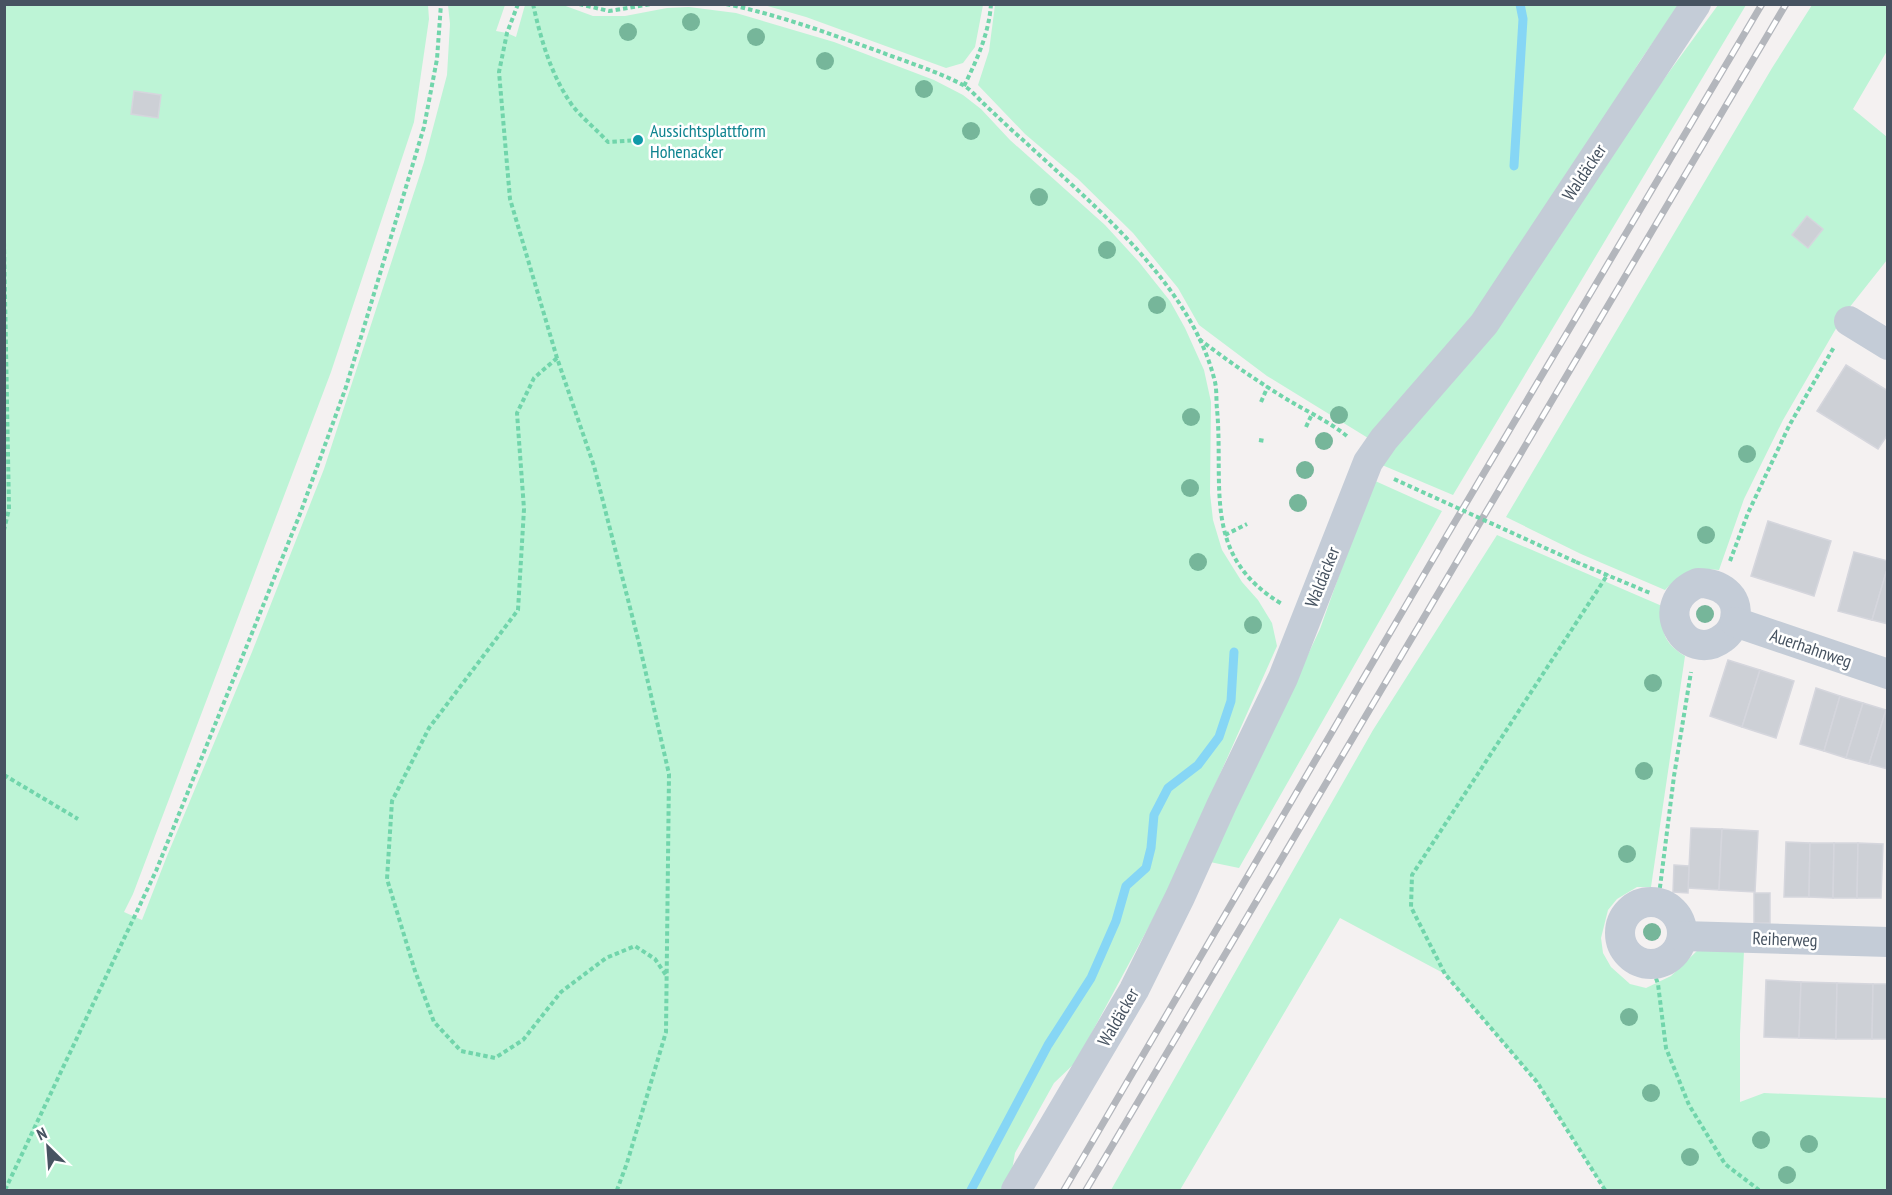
<svg xmlns="http://www.w3.org/2000/svg" width="1892" height="1195" font-family="'PT Sans Narrow',sans-serif">
	<style>
		.green { fill: #bdf4d6 }
		.lines { fill: none; stroke-linecap: round; stroke-linejoin: round }
		.stream { stroke: #86d6f5; stroke-width: 9 }
		.building { fill: #cdd0d6; stroke: #d5d6dd; stroke-width: 1.5 }
		.path { stroke: #71d5ab; stroke-width: 4; stroke-dasharray: 4.5 3; stroke-linecap: butt }
		.minor { stroke: #c4ccd7; stroke-width: 30 }
		.rail-casing { stroke: #b3b6bc; stroke-width: 7 }
		.rail { stroke: #fff; stroke-width: 4.5; stroke-dasharray: 14; stroke-linecap: butt }
		.path-bridge { stroke: #71d5ab; stroke-width: 4; stroke-dasharray: 4.5 3; stroke-linecap: butt }
		.tree { fill: #76b69a }
		.culture-dot { fill: #0f9aa8; stroke: #fff; stroke-width: 2 }
		.labels { text-anchor: middle; dominant-baseline: central; stroke-width: 5; stroke-linejoin: round; paint-order: stroke }
		.culture-label { font-size: 18px; fill: #0d838f; stroke: #fff; text-anchor: start }
		.street-label { font-size: 18px; fill: #475361; stroke: #fff }
	</style>
	<rect width="100%" height="100%" fill="#f4f1f1"/>
	<g class="green">
		<path d="M4 5H428L429 19 414 122 331 372 133 894 124 912 142 920 167 856 252 652 324 469 424 162 447 75 450 24 448 5H505L496 31 507 33 516 37 525 5H563L593 16H625L667 8 689 7 736 13 834 42 934 80 963 95 981 109 1010 140 1105 225 1139 262 1170 301 1185 328 1204 370 1211 402 1210 493 1213 520 1222 550 1242 582 1258 600 1272 623 1277 646 1168 891 1076 1062 1054 1083 1015 1153 1011 1176 1003 1190H5Z"/>
		<path d="M764 5H983L975 47 963 63 946 68 806 17Z"/>
		<path d="M995 5H1679L1640 61 1534 232 1467 323 1368 438 1267 376 1199 325 1178 288 1133 233 1078 179 1025 134 978 85 989 51Z"/>
		<path d="M1718 5H1746L1453 495 1382 465Z"/>
		<path d="M1812 5H1887V51L1853 109 1887 137V260L1845 313 1783 420 1744 499 1719 570C1696 567 1681 573 1665 590L1581 554 1506 517 1772 68Z"/>
		<path d="M1373 480 1442 511 1239 868 1210 862 1320 629Z"/>
		<path d="M1497 535 1662 606C1662 631 1662 642 1685 656L1651 887H1637L1617 899 1608 910 1601 938 1603 953 1611 967 1630 984 1646 988 1671 976 1699 949 1744 951 1740 1034V1102L1764 1093 1887 1098V1190H1605L1537 1082 1445 974 1340 918 1180 1190H1111L1373 730Z"/>
	</g>
	<g class="lines">
		<g class="stream">
			<path d="M1514 166 1523 19 1520 4"/>
			<path d="M971 1190 1048 1045 1091 978 1116 921 1126 886 1146 868 1151 848 1154 815 1168 788 1198 765 1219 737 1231 701 1234 652"/>
		</g>
	</g>
	<g class="building">
		<path d="M134 91 161 95 158 118 131 114Z"/>
		<path d="M1807 216 1823 229 1808 248 1792 235Z"/>
		<path d="M1846 365 1888 391V434L1878 449 1817 411Z"/>
		<path d="M1768 521 1831 541 1814 596 1751 576Z"/>
		<path d="M1854 552 1888 561V566L1872 620 1838 611Z"/>
		<path d="M1888 566V624L1872 620Z"/>
		<path d="M1728 660 1760 670 1742 727 1710 716Z"/>
		<path d="M1760 670 1794 681 1776 738 1742 727Z"/>
		<path d="M1816 688 1840 696 1824 751 1800 744Z"/>
		<path d="M1840 696 1863 703 1846 758 1824 751Z"/>
		<path d="M1863 703 1886 710 1869 764 1846 758Z"/>
		<path d="M1886 710H1888V769L1869 764Z"/>
		<path d="M1691 828 1722 829 1719 890 1688 888Z"/>
		<path d="M1722 829 1758 831 1755 892 1719 890Z"/>
		<path d="M1786 842 1810 843 1809 897H1784Z"/>
		<path d="M1810 843H1834L1833 898 1809 897Z"/>
		<path d="M1834 843H1858L1857 898H1833Z"/>
		<path d="M1858 843 1883 844 1881 898H1857Z"/>
		<path d="M1674 865 1689 866 1688 893 1673 892Z"/>
		<rect x="1754" y="893" width="16" height="30"/>
		<path d="M1766 980 1801 982 1799 1038 1764 1037Z"/>
		<path d="M1801 982 1837 983 1836 1039 1799 1038Z"/>
		<path d="M1837 983 1873 984 1872 1039H1836Z"/>
		<path d="M1873 984H1888V1039H1872Z"/>
	</g>
	<g class="lines">
		<g class="path">
			<path d="M518 4 507 33 499 72 510 199 557 358 594 466 639 643 669 774 666 1032 627 1163 617 1190"/>
			<path d="M533 4C541 40 551 75 572 105 582 118 597 130 608 142L638 140"/>
			<path d="M579 4 609 11 652 4"/>
			<path d="M726 4C779 15 828 33 878 51 904 61 939 72 963 85 970 89 977 97 983 103 996 115 1009 128 1023 140 1093 205 1192 285 1215 382 1217 391 1216 401 1217 409 1224 487 1201 556 1282 604"/>
			<path d="M964 86C977 60 989 33 991 4"/>
			<path d="M4 242 9 509 4 530"/>
			<path d="M1199 339C1228 361 1257 381 1288 400 1308 412 1330 422 1348 437"/>
			<path d="M557 358 534 378 517 413 524 509 518 610 429 728 392 801 387 879 415 971 434 1022 461 1051 495 1058 523 1040 561 992 606 958 635 946 655 959 666 975"/>
			<path d="M1261 402 1268 386"/>
			<path d="M1306 427 1312 414"/>
			<path d="M1259 440 1265 441"/>
			<path d="M1225 535 1247 524"/>
			<path d="M1730 561 1748 513 1789 426 1834 347"/>
			<path d="M1576 562 1650 593"/>
			<path d="M4 775 78 819"/>
			<path d="M1658 903 1674 776 1691 672"/>
			<path d="M1651 964 1658 984 1666 1048 1689 1105 1725 1164 1759 1190"/>
			<path d="M5 1190 156 871 300 514 346 387 424 127 437 59 441 4"/>
			<path d="M1605 1190 1537 1082 1445 974 1411 907 1412 875 1608 574"/>
		</g>
		<g class="minor">
			<path d="M1849 321 1888 345"/>
			<path d="M1698 583C1719 583 1740 595 1735 619 1734 626 1729 634 1723 638 1686 666 1649 603 1698 583Z"/>
			<path d="M1735 622 1888 674"/>
			<circle cx="1651" cy="933" r="31"/>
			<path d="M1682 936 1888 942"/>
			<path d="M1016 1190 1134 990 1180 897 1222 804 1283 678 1368 462 1384 439 1484 324 1696 4"/>
		</g>
		<g class="rail-casing">
			<g id="rail">
				<path d="M1064 1190 1446 537 1762 4"/>
				<path d="M1086 1190 1786 4"/>
			</g>
		</g>
		<use href="#rail" class="rail"/>
		<path class="path-bridge" d="M1394 479 1576 562"/>
	</g>
	<g class="tree">
		<circle cx="691" cy="22" r="9"/>
		<circle cx="628" cy="32" r="9"/>
		<circle cx="756" cy="37" r="9"/>
		<circle cx="825" cy="61" r="9"/>
		<circle cx="924" cy="89" r="9"/>
		<circle cx="971" cy="131" r="9"/>
		<circle cx="1039" cy="197" r="9"/>
		<circle cx="1107" cy="250" r="9"/>
		<circle cx="1157" cy="305" r="9"/>
		<circle cx="1339" cy="415" r="9"/>
		<circle cx="1191" cy="417" r="9"/>
		<circle cx="1324" cy="441" r="9"/>
		<circle cx="1747" cy="454" r="9"/>
		<circle cx="1305" cy="470" r="9"/>
		<circle cx="1190" cy="488" r="9"/>
		<circle cx="1298" cy="503" r="9"/>
		<circle cx="1706" cy="535" r="9"/>
		<circle cx="1198" cy="562" r="9"/>
		<circle cx="1705" cy="614" r="9"/>
		<circle cx="1253" cy="625" r="9"/>
		<circle cx="1653" cy="683" r="9"/>
		<circle cx="1644" cy="771" r="9"/>
		<circle cx="1627" cy="854" r="9"/>
		<circle cx="1652" cy="932" r="9"/>
		<circle cx="1629" cy="1017" r="9"/>
		<circle cx="1651" cy="1093" r="9"/>
		<circle cx="1761" cy="1140" r="9"/>
		<circle cx="1809" cy="1144" r="9"/>
		<circle cx="1690" cy="1157" r="9"/>
		<circle cx="1787" cy="1175" r="9"/>
	</g>
	<circle class="culture-dot" cx="638" cy="140" r="6"/>
	<g class="labels">
		<g class="culture-label">
			<text x="650" y="130">Aussichtsplattform<tspan x="650" dy="21">Hohenacker</tspan></text>
		</g>
		<g class="street-label">
			<text transform="translate(1584 172) rotate(-56)">Waldäcker</text>
			<text transform="translate(1322 577) rotate(-68)">Waldäcker</text>
			<text transform="translate(1811 648) rotate(19)">Auerhahnweg</text>
			<text transform="translate(1785 939) rotate(2)">Reiherweg</text>
			<text transform="translate(1118 1017) rotate(-60)">Waldäcker</text>
		</g>
	</g>
	<rect width="1892" height="1195" fill="none" stroke="#475361" stroke-width="12"/>
	<g transform="translate(48 1147) rotate(335)" stroke="#ffffff" stroke-width="4.5" paint-order="stroke">
	<path d="M0-4.5L10 22L0 15L-10 22Z" fill="#475361"/>
	<text y="-9" font-size="16" font-weight="bold" text-anchor="middle" fill="#475361">N</text>
	</g>
</svg>
